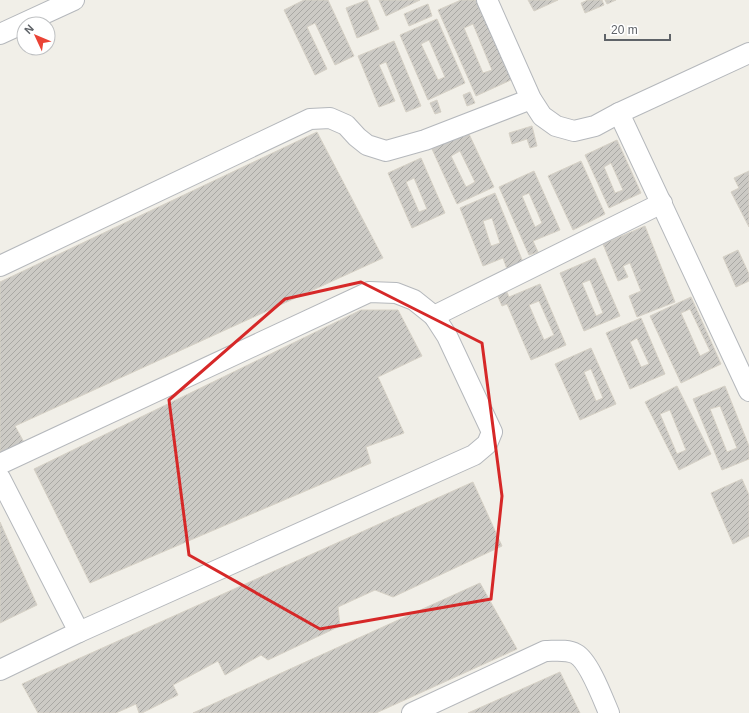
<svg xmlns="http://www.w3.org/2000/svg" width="749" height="713" font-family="Arial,sans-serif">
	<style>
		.building { fill: url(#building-hatch); stroke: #d6d1c6; fill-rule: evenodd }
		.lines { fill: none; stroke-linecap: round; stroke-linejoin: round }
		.minor-casing { stroke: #b5b8bc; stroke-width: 22 }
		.minor { stroke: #fff; stroke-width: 20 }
		.marked { fill: none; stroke: #d62828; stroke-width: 3; stroke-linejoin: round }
	</style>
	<defs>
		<pattern id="building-hatch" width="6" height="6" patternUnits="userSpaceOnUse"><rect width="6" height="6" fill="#cccac5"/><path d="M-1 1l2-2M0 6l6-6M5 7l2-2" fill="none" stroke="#a9a8a4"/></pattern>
	</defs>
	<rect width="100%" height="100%" fill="#f1efe8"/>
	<g class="building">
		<path d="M304 0H328L354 56 335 65 315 23 307 27 327 69 315 75 284 10Z"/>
		<path d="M367 0 379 29 357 38 346 8Z"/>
		<path d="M379 0H420L386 16Z"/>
		<path d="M461 0H478L513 79 476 96 438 10ZM473 24 492 70 483 73 464 28Z"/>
		<path d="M528 0H558L534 11Z"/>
		<path d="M588 0H602L604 5 585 13 581 3Z"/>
		<path d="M605 0H616L607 4Z"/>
		<path d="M428 4 432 16 409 26 404 14Z"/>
		<path d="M437 19 465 83 428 100 400 35ZM429 40 445 77 438 80 421 44Z"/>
		<path d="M394 41 421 106 406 112 386 62 379 65 395 101 379 107 358 56Z"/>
		<path d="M470 92 475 103 467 106 463 95Z"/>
		<path d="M437 100 441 112 435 114 430 103Z"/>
		<path d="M532 126 537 146 530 148 527 139 512 144 509 133Z"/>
		<path d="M317 132 383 258 15 426 25 444 0 455V282Z"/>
		<path d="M468 132 494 187 457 204 432 149ZM460 151 475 182 466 187 451 156Z"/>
		<path d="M617 140 641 193 609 208 585 155ZM611 163 623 190 615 193 604 167Z"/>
		<path d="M421 158 445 213 412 228 388 173ZM414 178 427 209 419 212 406 182Z"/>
		<path d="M581 161 605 214 573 230 548 176Z"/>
		<path d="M534 171 560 230 533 241 538 252 529 255 499 187ZM529 193 542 223 535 227 522 196Z"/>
		<path d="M749 171V227L731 192 739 188 734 178Z"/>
		<path d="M495 193 523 262 507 269 503 258 483 266 460 208ZM492 218 500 243 491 246 483 221Z"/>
		<path d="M645 226 675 302 637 317 629 296 641 291 630 263 623 266 628 277 618 281 603 244Z"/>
		<path d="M738 250 749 274V281L736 287 723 257Z"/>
		<path d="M595 258 620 316 584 331 560 273ZM590 280 603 313 596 316 582 283Z"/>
		<path d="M540 284 566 345 531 360 507 304 502 306 497 294 506 290 509 297ZM539 301 554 335 544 340 529 305Z"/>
		<path d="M691 297 721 364 681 383 650 316ZM690 309 710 351 700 356 681 313Z"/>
		<path d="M361 310H398L422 356 378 377 404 433 366 447 371 463 90 583 34 469Z"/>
		<path d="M641 318 665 374 630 389 606 333ZM637 338 649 364 641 367 630 342Z"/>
		<path d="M591 348 616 404 580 420 555 364ZM591 369 603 398 596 401 584 372Z"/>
		<path d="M677 386 711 454 679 470 645 402ZM670 410 686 450 677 454 660 414Z"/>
		<path d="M725 386 749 446V459L722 470 693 399ZM720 406 737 448 727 452 710 409Z"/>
		<path d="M742 479 749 495V536L733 544 711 493Z"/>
		<path d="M473 482 502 546 393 597 375 590 338 607 340 626 268 660 261 655 225 675 218 661 173 685 178 695 142 713H139L136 704 116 713H38L22 684Z"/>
		<path d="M0 522 37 605 0 623Z"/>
		<path d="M480 583 517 649 376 713H193Z"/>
		<path d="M560 672 580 713H468Z"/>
	</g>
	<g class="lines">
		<g class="minor-casing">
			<g id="minor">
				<path d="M487 0 531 99 542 116 556 126 574 131 595 126 619 113 749 53"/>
				<path d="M0 34 74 0"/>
				<path d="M619 113 749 391"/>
				<path d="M0 266 310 119 330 118 346 125 357 137 367 145 386 151 425 140 531 99"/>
				<path d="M434 316 662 203"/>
				<path d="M0 464 369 292 396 293 414 300 434 316 447 336 492 432 487 444 474 455 79 632 0 670"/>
				<path d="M0 478 79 632"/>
				<path d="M412 713 545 651C555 651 567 649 576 654 589 661 603 699 609 713"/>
			</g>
		</g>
		<use href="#minor" class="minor"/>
	</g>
	<path class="marked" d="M361 282 482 343 502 496 491 599 320 629 189 555 169 400 285 299Z"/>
	<g transform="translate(36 36) rotate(314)"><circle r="19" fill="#ffffff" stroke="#bfc1c3"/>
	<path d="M0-3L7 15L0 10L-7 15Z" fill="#ea4335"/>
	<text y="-6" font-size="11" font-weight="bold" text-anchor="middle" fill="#5f6368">N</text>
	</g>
	<path d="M605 34v6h65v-6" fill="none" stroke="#5f6368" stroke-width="2"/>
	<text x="611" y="34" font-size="12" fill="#5f6368" stroke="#ffffff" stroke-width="3" paint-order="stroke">20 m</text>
</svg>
